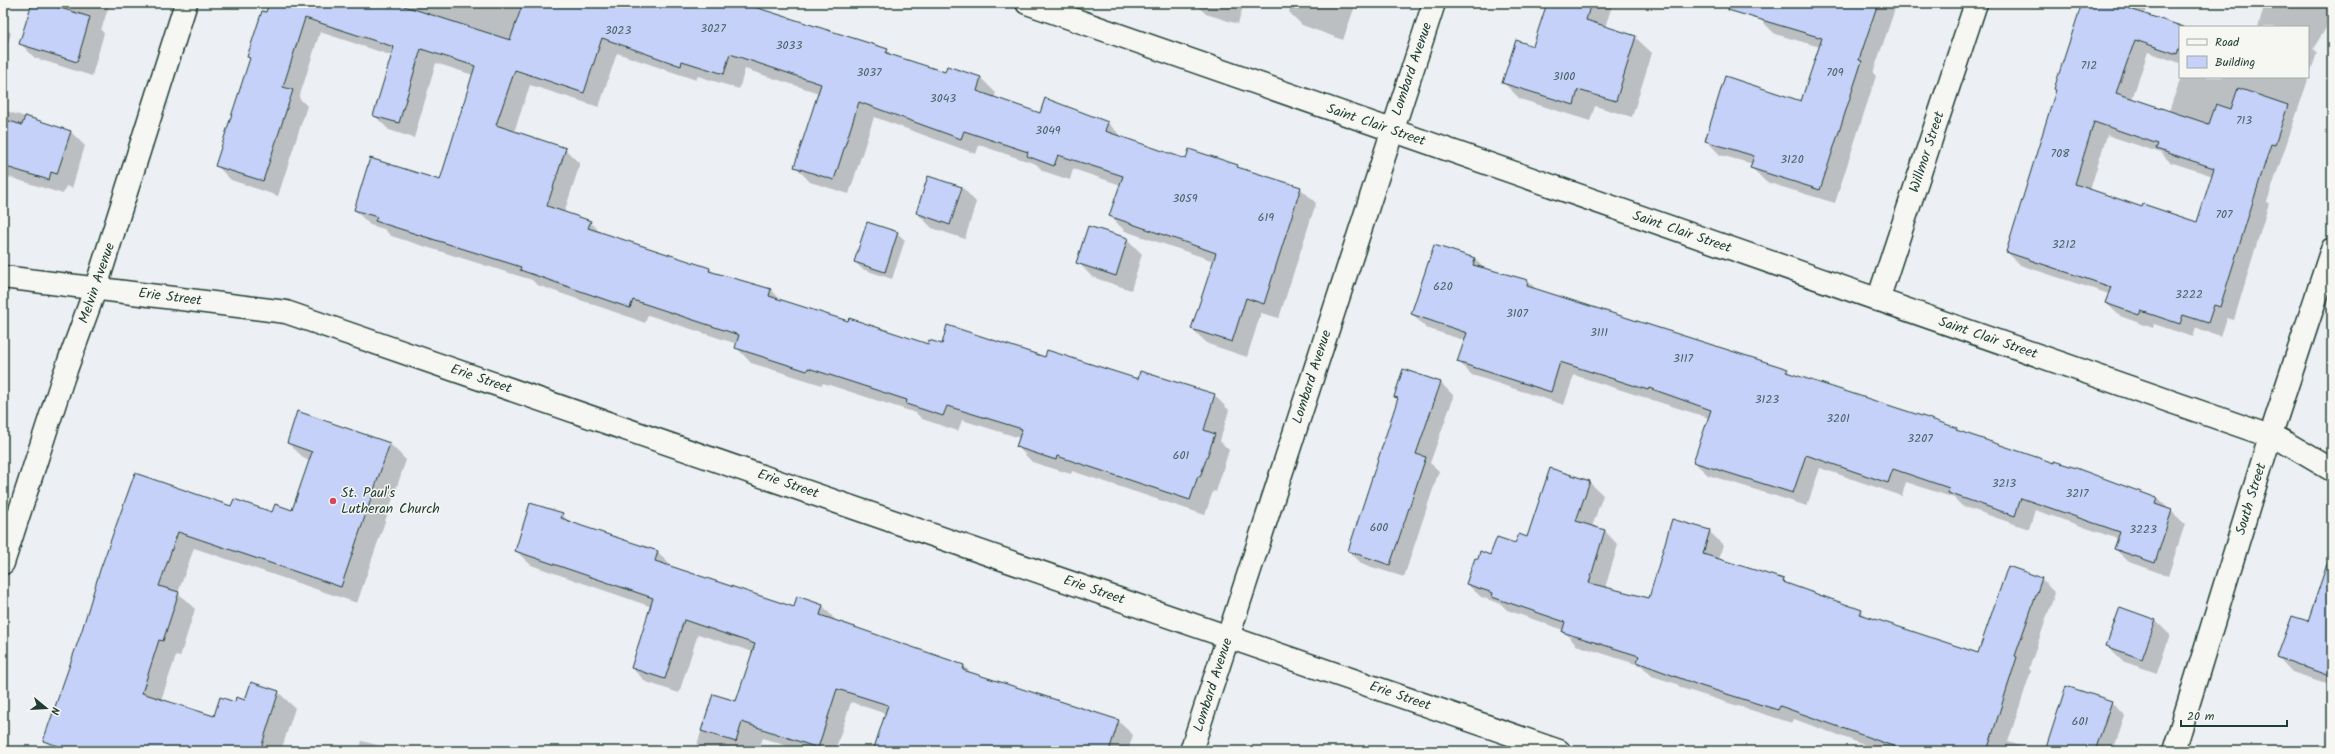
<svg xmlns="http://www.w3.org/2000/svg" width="2335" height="754" font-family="Kalam,sans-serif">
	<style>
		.shadow { fill: #0003; fill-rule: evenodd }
		.building { fill: #c5d1f8; stroke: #1f3d34; fill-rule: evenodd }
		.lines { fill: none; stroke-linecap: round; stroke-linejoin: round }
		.minor-casing { stroke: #1f3d34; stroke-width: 25 }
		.tertiary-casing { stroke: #1f3d34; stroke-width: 25 }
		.minor { stroke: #f6f6f2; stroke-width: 22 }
		.tertiary { stroke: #f6f6f2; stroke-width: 22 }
		.poi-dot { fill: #d1495b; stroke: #f6f6f2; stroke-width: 1.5 }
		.labels { text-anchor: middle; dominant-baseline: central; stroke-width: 3; stroke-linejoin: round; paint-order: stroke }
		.number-label { font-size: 12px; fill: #486265 }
		.street-label { font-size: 14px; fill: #1f3d34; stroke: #f6f6f2 }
		.poi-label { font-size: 14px; fill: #1f3d34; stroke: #f6f6f2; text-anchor: start }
	</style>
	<rect width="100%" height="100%" fill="#eceff3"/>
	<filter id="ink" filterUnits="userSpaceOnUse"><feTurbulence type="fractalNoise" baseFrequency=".025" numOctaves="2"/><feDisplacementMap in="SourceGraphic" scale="8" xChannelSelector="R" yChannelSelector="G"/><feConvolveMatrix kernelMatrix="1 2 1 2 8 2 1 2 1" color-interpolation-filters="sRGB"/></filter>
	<g filter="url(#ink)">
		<g class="shadow">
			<path d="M33 3H110L101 30 104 33 92 76 35 58 20 43Z"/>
			<path d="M270 3H371L407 14 411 3H740L887 50 894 57 945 73 947 67 981 78 996 93 994 98 1041 114 1108 123 1123 138 1187 160 1237 166 1240 169 1300 188 1316 203 1279 318 1261 313 1247 357 1208 344 1192 329 1214 261 1125 231 1110 216 1121 185 1073 169 1070 180 1043 171 1036 164 979 145 976 154 874 117 849 194 810 182 795 166 819 93 745 69 739 89 698 76 696 80 617 53 599 107 530 85 514 132 565 149 580 164 564 213 590 222 602 234 710 269 714 273 771 290 782 301 929 345 1045 358 1138 380 1214 395 1229 410 1220 441 1229 450 1216 492 1213 491 1205 515 1072 471 1071 474 1032 462 1017 446 1020 438 962 420 958 431 922 419 916 413 823 383 822 385 751 363 736 347 737 344 648 315 645 323 632 318 537 285 532 280 391 236 384 229 370 225 355 210 441 182 473 75 436 63 414 138 389 130 374 115 393 56 320 32 299 98 307 106 278 196 231 180 216 165 251 59 248 56Z"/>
			<path d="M1194 3H1244L1238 24 1206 14Z"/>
			<path d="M1292 3H1356L1343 40 1302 25 1289 12Z"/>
			<path d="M1548 3H1613L1605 27 1635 37 1652 53 1632 117 1595 106 1590 121 1520 99 1504 83 1534 47Z"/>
			<path d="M1766 3H1897L1873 73 1876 76 1835 203 1766 182 1752 168 1753 164 1720 155 1706 140 1802 102 1820 47 1775 34 1761 20Z"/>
			<path d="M2083 3H2149L2145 15 2180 27V63L2148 52 2132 99 2169 111 2181 77H2308V27H2258L2265 3H2332L2326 28 2313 49 2317 53 2267 202 2269 203 2234 320 2227 318 2221 336 2196 328 2193 337 2154 324 2153 328 2120 316 2106 303 2109 294 2020 265 2007 252 2057 91 2055 89ZM2107 135 2161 153 2170 162 2213 176 2198 223 2143 208 2090 190Z"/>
			<path d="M3 26 11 33 3 59Z"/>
			<path d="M3 110 70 131 85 146 72 188 66 186 63 194 9 177 6 187 3 186Z"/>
			<path d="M929 177 962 187 976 202 965 239 932 228 917 213Z"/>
			<path d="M897 233 905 240 892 279 862 269 855 262Z"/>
			<path d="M1127 239 1142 254 1131 290 1092 277 1078 262Z"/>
			<path d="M1475 259 1485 269 1528 281 1537 290 1787 370 1792 375 1925 418 1957 429 1961 433 2157 498 2185 524 2168 576 2129 562 2115 549 2118 539 2035 510 2029 529 1962 506 1954 498 1906 482 1902 496 1820 468 1807 506 1708 475 1694 462 1709 418 1574 375 1564 405 1472 375 1459 362 1466 341 1426 328 1412 314Z"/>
			<path d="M1441 383 1454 396 1430 463 1439 471 1404 577 1362 564 1349 551 1399 400 1395 397Z"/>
			<path d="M288 443 390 444 406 460 357 603 194 548 178 593 195 609 180 657 176 656 161 700 214 717 236 703 278 692 295 708 281 751H55L45 741 136 474 232 508 273 514 293 511 310 461 305 459Z"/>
			<path d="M1589 482 1603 495 1592 527 1605 531 1618 545 1605 588 1649 599 1709 531 1723 545 1719 560 1784 580 1789 586 1861 611 1867 617 1979 655 2041 579 2055 593 2029 669 2031 671 2008 742 2038 751H1881L1794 719 1792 723 1681 688 1677 684 1652 676 1642 666 1576 645 1563 630 1507 610 1501 604 1481 597 1467 584 1479 560 1528 538Z"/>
			<path d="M562 514 570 523 658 552 672 567 794 608 798 598 823 606 837 622 964 666 972 674 1118 721 1133 735 1128 751H874L886 714 851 702 835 751H802L763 738 758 751H695L713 695 737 702 753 652 698 634 679 693 646 682 632 668 652 607 531 565 516 551Z"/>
			<path d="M2332 598V685L2292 672 2278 657Z"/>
			<path d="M2120 608 2156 621 2170 635 2157 673 2122 661 2107 646Z"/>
			<path d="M2111 702 2125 716 2113 751H2046Z"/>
			<path d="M362 741 388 748 391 751H359Z"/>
		</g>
		<g class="building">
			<path d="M32 3H44L90 17 77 62 19 44Z"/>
			<path d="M269 3H395L510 40 523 3H742L888 49 886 53 945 72 947 66 981 77 977 91 1040 113 1045 98 1108 122 1105 131 1186 159 1189 149 1238 165 1237 167 1301 187 1264 304 1246 298 1232 342 1191 329 1216 253 1109 216 1123 176 1058 155 1054 166 1027 156 1028 152 964 131 961 139 859 102 834 180 794 167 821 84 730 54 724 74 682 61 681 66 602 38 584 93 515 70 496 125 566 148 547 206 591 221 588 228 710 268 709 271 771 289 769 296 848 321 849 318 928 344 929 340 942 344 947 325 1045 357 1047 350 1138 379 1140 371 1215 394 1204 430 1215 434 1200 477 1198 476 1190 500 1057 456 1056 460 1016 447 1022 429 947 406 943 416 906 404 907 400 808 368 807 371 735 348 739 335 633 300 630 308 615 303 520 270 521 267 375 221 377 217 354 210 370 158 440 180 475 66 421 49 399 123 373 116 394 47 305 18 283 87 293 90 263 181 215 166 250 58 247 57 262 11 266 12Z"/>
			<path d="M1547 3H1591L1586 20 1636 36 1616 101 1578 90 1574 105 1502 83 1516 40 1533 46Z"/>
			<path d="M1729 3H1878L1859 60 1862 61 1820 190 1750 168 1754 156 1705 141 1725 76 1801 101 1822 38 1728 10Z"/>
			<path d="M2082 3H2132L2130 9 2184 27H2180V45L2177 54 2135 40 2116 93 2209 124 2216 104 2231 109 2238 88 2288 105 2275 145 2271 144 2220 307 2214 305 2208 323 2183 315 2180 324 2141 311 2139 315 2105 303 2111 287 2006 252 2056 90 2054 89ZM2094 122 2158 144 2156 149 2214 168 2197 222 2143 204 2142 207 2075 184Z"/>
			<path d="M25 116 71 131 57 174 51 172 49 180 3 166V119L22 125Z"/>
			<path d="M928 176 962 187 950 225 916 213Z"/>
			<path d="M867 222 898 232 885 272 854 262Z"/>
			<path d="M1088 226 1128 238 1116 276 1076 263Z"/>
			<path d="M1434 245 1475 258 1473 265 1528 280 1527 286 1788 369 1786 372 1925 417 1957 428 1956 430 2054 463V461L2076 468 2157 498 2155 504 2172 510 2155 563 2114 549 2120 532 2021 498 2015 516 1948 493 1949 488 1893 469 1888 483 1806 455 1793 493 1693 462 1711 410 1649 388 1648 390 1560 362 1551 392 1457 362 1467 333 1411 314Z"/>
			<path d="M1403 369 1441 382 1416 454 1426 457 1390 565 1348 551 1398 398 1394 397Z"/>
			<path d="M297 411 390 443 341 587 178 532 159 586 179 592 163 641 159 640 142 693 214 716 220 697 235 702 236 697 245 700 251 682 279 691 260 751H74L43 741 82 630 100 570 135 473 231 506 234 499 272 512 275 504 292 510 312 452 287 443Z"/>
			<path d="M1550 468 1590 481 1576 521 1605 530 1589 583 1649 598 1672 519 1710 530 1703 554 1784 579 1783 582 1862 610 1860 614 1978 653 2008 566 2042 578 2015 656 2017 657 1987 751H1907L1780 706 1778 710 1701 686 1637 662 1639 656 1562 632 1565 622 1492 597 1493 593 1466 584 1475 558 1478 559 1480 551 1490 555 1497 537 1515 543 1519 534 1527 537Z"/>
			<path d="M530 503 563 513 561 518 582 526 658 551 655 561 794 607 797 596 823 605 820 615 964 665 963 670 1119 720 1109 751H873L888 705 837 689 818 748 742 722 736 742 701 731 713 694 736 701 755 644 684 620 665 679 631 668 653 598 515 551Z"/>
			<path d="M2327 564 2332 565V677L2277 657 2292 616 2308 621Z"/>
			<path d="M2120 607 2156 620 2142 659 2106 646Z"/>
			<path d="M2066 686 2112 701 2095 751H2045Z"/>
		</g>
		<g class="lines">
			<g class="minor-casing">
				<g id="minor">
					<path d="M1027 3 2281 440 2332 470"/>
					<path d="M3 277 286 312 1559 751"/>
					<path d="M1878 300 1976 3"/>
					<path d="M1191 751 1434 3"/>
				</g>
			</g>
			<g class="tertiary-casing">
				<g id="tertiary">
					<path d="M3 563 63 378 96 287 186 3"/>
					<path d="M2174 751 2270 437 2332 249"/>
				</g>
			</g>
			<use href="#minor" class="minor"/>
			<use href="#tertiary" class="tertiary"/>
		</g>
	</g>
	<circle class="poi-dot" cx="333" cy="501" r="4"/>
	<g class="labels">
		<g class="number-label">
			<text x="713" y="28">3027</text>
			<text x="618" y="30">3023</text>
			<text x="789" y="45">3033</text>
			<text x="2089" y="65">712</text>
			<text x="869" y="72">3037</text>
			<text x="1835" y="72">709</text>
			<text x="1564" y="76">3100</text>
			<text x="943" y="98">3043</text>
			<text x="2244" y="120">713</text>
			<text x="1048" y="130">3049</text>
			<text x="2060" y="153">708</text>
			<text x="1792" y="159">3120</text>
			<text x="1185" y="198">3059</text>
			<text x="2224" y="214">707</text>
			<text x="1266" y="217">619</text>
			<text x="2064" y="244">3212</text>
			<text x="1443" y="286">620</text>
			<text x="2189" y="294">3222</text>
			<text x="1517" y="313">3107</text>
			<text x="1599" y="332">3111</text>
			<text x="1683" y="358">3117</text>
			<text x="1767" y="399">3123</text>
			<text x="1838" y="418">3201</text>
			<text x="1920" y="438">3207</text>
			<text x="1181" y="455">601</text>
			<text x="2004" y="483">3213</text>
			<text x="2077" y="493">3217</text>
			<text x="1379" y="527">600</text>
			<text x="2143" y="529">3223</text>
			<text x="2080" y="721">601</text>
		</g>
		<g class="street-label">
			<text transform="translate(1412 69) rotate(-71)">Lombard Avenue</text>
			<text transform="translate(1376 125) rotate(19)">Saint Clair Street</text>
			<text transform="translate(1927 152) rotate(-72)">Willmor Street</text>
			<text transform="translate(1682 232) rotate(19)">Saint Clair Street</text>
			<text transform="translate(97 283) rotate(-71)">Melvin Avenue</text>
			<text transform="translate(170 297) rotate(7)">Erie Street</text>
			<text transform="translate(1988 338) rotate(19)">Saint Clair Street</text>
			<text transform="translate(1312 377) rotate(-72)">Lombard Avenue</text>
			<text transform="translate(481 379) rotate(19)">Erie Street</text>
			<text transform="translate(788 484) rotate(19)">Erie Street</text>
			<text transform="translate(2251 499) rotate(-73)">South Street</text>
			<text transform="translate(1094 590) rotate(19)">Erie Street</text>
			<text transform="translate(1213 685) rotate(-72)">Lombard Avenue</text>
			<text transform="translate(1400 696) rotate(19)">Erie Street</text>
		</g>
		<g class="poi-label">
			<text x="341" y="493">St. Paul's<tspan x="341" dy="16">Lutheran Church</tspan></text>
		</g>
	</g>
	<rect width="2335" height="754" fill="none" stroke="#f6f6f2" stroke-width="16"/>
	<rect x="8" y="8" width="2319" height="738" fill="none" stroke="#1f3d34" stroke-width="1.5" filter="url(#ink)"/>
	<rect x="2179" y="26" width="130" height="52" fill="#f6f6f2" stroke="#a0aca6"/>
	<rect x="2187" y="39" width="20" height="6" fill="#f6f6f2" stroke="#a0aca6"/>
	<text x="2215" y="46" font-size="12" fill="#1f3d34">Road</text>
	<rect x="2187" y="56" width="20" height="12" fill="#c5d1f8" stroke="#a0aca6"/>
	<text x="2215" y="66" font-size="12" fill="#1f3d34">Building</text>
	<g transform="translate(46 708) rotate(108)" stroke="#f6f6f2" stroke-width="3" paint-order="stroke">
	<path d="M0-3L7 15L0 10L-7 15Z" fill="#1f3d34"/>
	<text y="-6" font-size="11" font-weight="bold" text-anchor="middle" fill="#1f3d34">N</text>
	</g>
	<path d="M2181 720v6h106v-6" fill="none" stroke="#1f3d34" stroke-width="2"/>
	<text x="2187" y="720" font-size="12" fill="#1f3d34" stroke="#f6f6f2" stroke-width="3" paint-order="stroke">20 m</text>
</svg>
